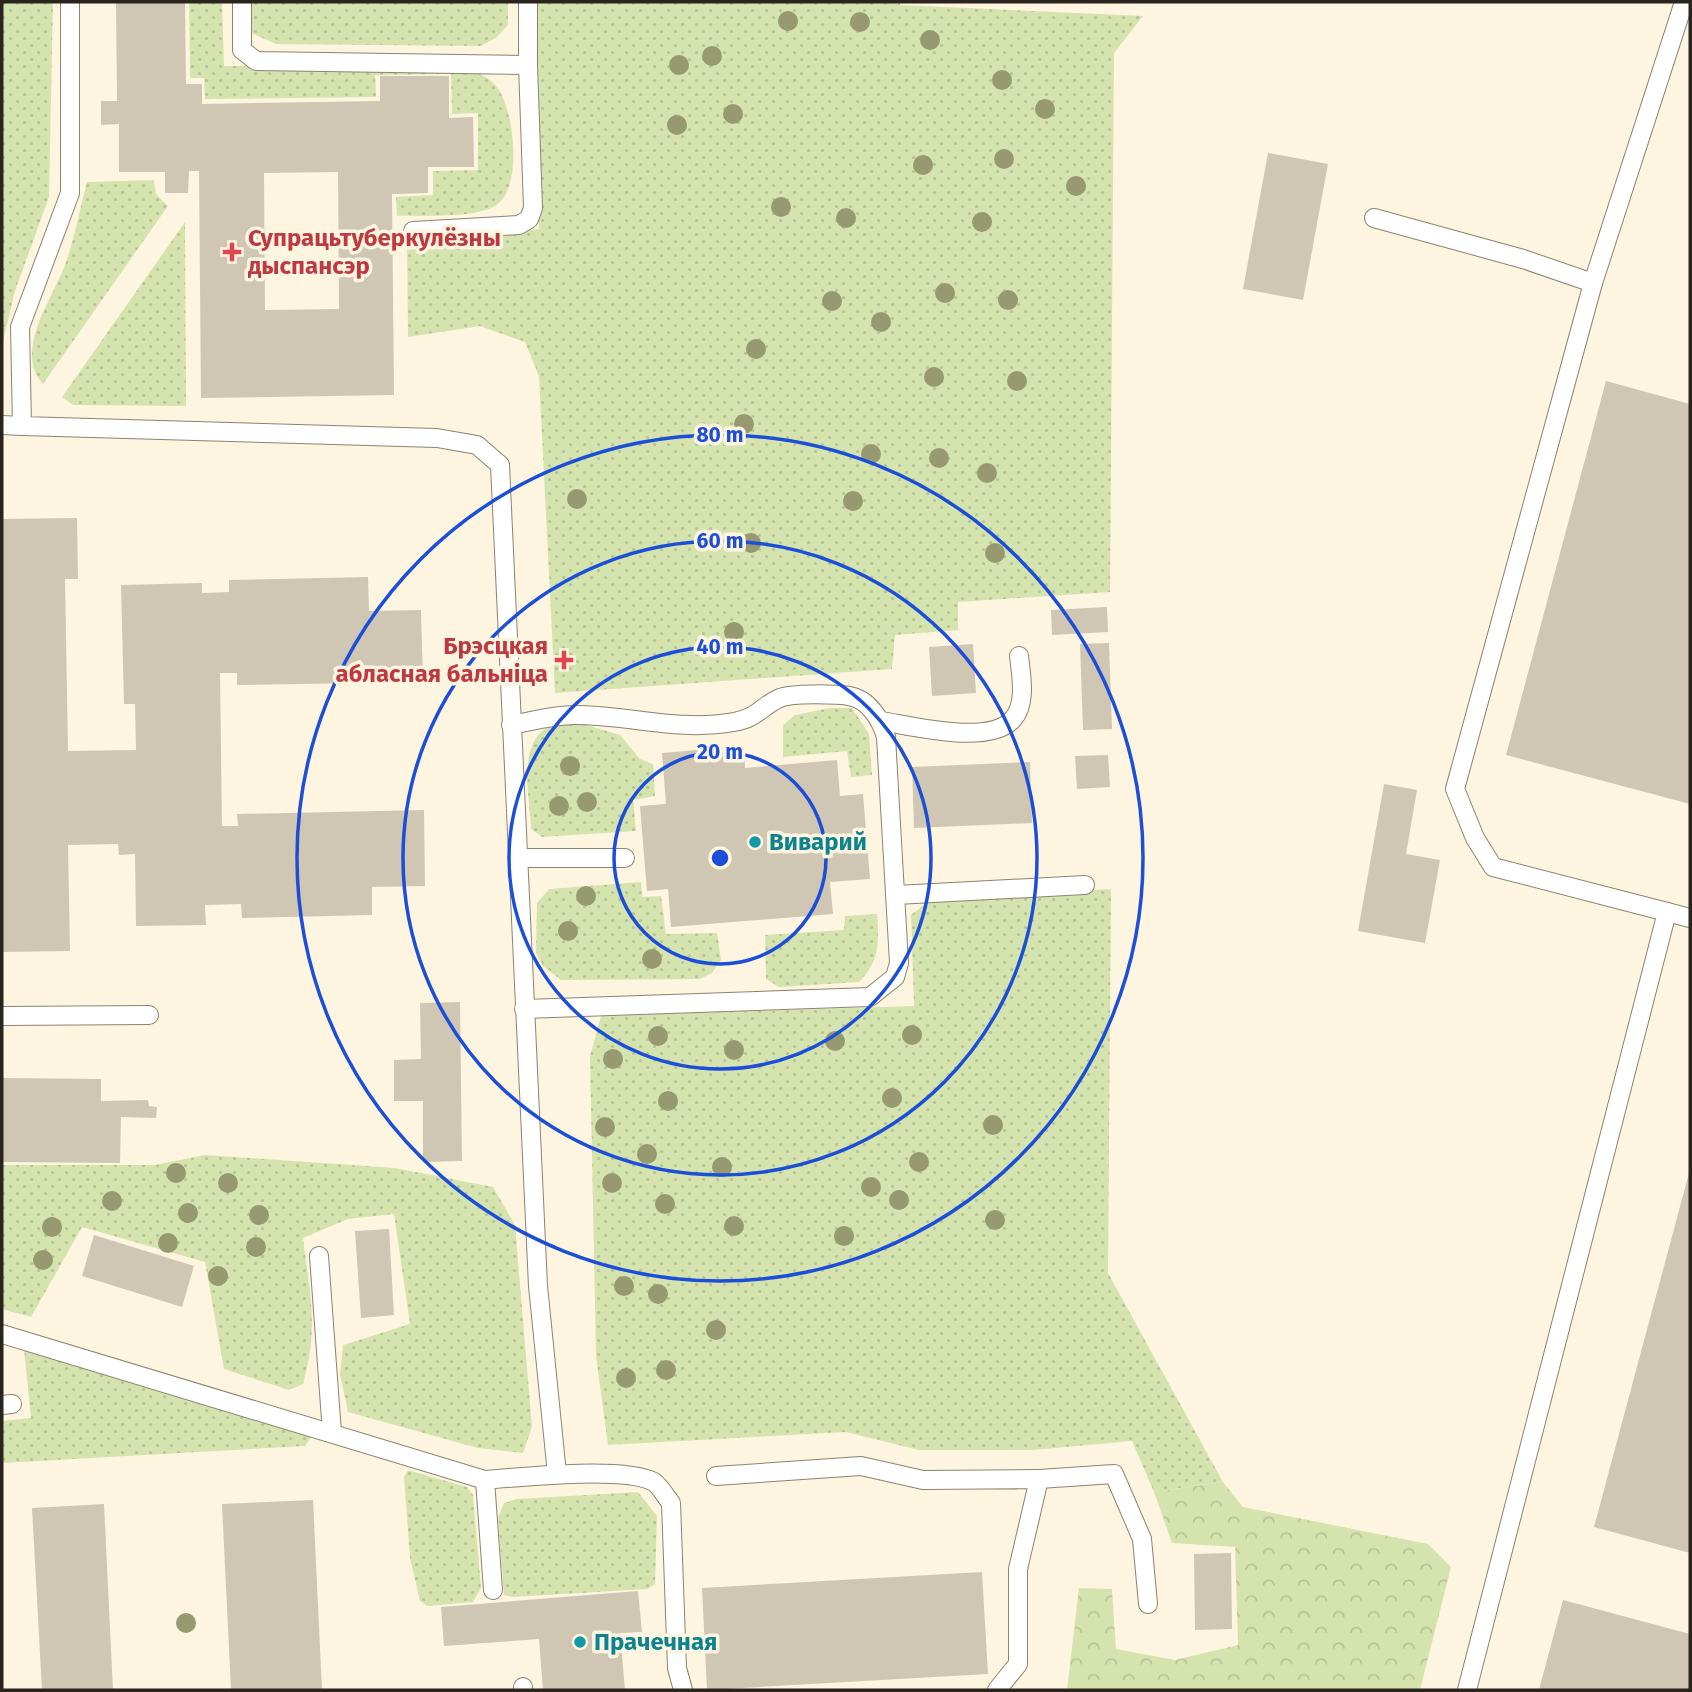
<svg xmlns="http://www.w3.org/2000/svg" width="1692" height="1692" font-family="'Fira Sans',sans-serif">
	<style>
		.grass { fill: url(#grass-dots) }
		.forest { fill: url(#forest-crowns) }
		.building { fill: #cfc7b3; fill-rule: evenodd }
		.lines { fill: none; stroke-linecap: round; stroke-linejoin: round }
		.lane-casing { stroke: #8b8370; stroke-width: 20 }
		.lane { stroke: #fff; stroke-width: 18 }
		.tree { fill: #979a71 }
		.ring { fill: none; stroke: #1d4ed8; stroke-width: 3.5 }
		.health-dot { fill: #e0444e; stroke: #fef5e0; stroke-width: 2.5 }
		.culture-dot { fill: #0f9aa8; stroke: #fef5e0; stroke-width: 2.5 }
		.labels { text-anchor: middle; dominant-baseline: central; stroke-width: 7; stroke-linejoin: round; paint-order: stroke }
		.health-label { font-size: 24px; font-weight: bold; fill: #be3a42; stroke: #fef5e0; text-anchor: start }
		.culture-label { font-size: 24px; font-weight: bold; fill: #0d838f; stroke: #fef5e0; text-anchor: start }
		.centre { fill: #1d4ed8; stroke: #fef5e0; stroke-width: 3.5 }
		.ring-label { font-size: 21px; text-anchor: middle; font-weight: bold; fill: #1d4ed8; stroke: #fef5e0; stroke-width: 7; stroke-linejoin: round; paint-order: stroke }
	</style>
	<defs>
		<pattern id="grass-dots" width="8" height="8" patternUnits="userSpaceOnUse" patternTransform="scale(1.75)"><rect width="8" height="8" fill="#d5e4af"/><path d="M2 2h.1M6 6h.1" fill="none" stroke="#b7c396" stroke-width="1.8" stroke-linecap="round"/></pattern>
		<pattern id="forest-crowns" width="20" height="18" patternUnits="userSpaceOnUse" patternTransform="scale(1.75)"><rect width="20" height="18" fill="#d5e4af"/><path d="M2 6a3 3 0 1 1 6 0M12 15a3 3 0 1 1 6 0" fill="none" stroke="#b7c396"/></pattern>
	</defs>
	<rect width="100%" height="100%" fill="#fef5e0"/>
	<g class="grass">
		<path d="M2 2H53L49 197 15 291 2 345Z"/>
		<path d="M189 2H222L224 66H458C471 70 486 74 496 86 514 107 523 184 498 204 479 219 422 215 397 216L396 197 433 195V171L478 170V113L452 114 451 74 375 75 376 97 205 99 204 78H190Z"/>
		<path d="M241 2H508V25L496 38 480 46 276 44 249 32Z"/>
		<path d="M535 2H900V5L1143 16 1114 53 1110 592 958 602V630L895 635 892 669 555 693 539 376 525 342 480 326 408 337 407 238 539 229Z"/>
		<path d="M154 180 156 194 168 206 43 384C12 351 55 295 66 262 75 236 80 209 87 182Z"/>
		<path d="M185 222 186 406 73 405 62 397Z"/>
		<path d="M830 708H852L869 734 872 775 851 777 847 751 783 757V725L795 715Z"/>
		<path d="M573 721 620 735 640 759 653 764 655 796 633 800 636 831 542 837 531 829C530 798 517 748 546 728 553 723 565 723 573 721Z"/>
		<path d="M641 882 642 897 661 896 666 934 717 933 721 960 712 973 700 979 561 980 543 966 536 953 537 903 549 889Z"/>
		<path d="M1111 889 1108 1273 1223 1482 1154 1492 1132 1441 1033 1450H919L846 1432 608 1445 596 1356 590 1056 601 1016 914 1006 911 915 932 899Z"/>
		<path d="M877 914C879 943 880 961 859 982L779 987 766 979 765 935 844 930 845 916Z"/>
		<path d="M205 1155 395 1168 493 1187 515 1225 532 1427 523 1453 478 1448 348 1412 340 1374 343 1345 410 1324 394 1214 348 1219 303 1238C310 1295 319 1327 303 1384L289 1390 224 1369 205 1262 82 1227 31 1317 2 1309V1165H155Z"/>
		<path d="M24 1350 290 1427 313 1434 305 1446 2 1463V1421L31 1418Z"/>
		<path d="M408 1470 467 1487 473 1495 481 1588 473 1602 427 1606 420 1601 410 1558 404 1477Z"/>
		<path d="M638 1492 657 1516 655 1584 648 1589 512 1597 504 1595 498 1518 504 1503 517 1499Z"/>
	</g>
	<path class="forest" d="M1223 1482 1243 1507 1428 1544 1451 1567 1420 1690H1067L1079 1588 1112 1589 1116 1649 1175 1660 1238 1645 1235 1547 1172 1543 1154 1492Z"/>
	<g class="building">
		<path d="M116 2H185L186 84H202V104L380 101V76H449V118L473 117 474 167H428V193L392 194 394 395 201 398 199 171H189L188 193H165V172H119V124L101 125V101H117ZM338 172 339 309 265 310 264 173Z"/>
		<path d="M1268 153 1328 164 1303 300 1243 289Z"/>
		<path d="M1606 381 1690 404V804L1506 755Z"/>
		<path d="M77 518 78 579H65L68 751 136 750 135 704H124L121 585 202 583V593L229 592V580L368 577 369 611 421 610 423 682 237 685V673H220L222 826H238L237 814 424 810 425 886 372 887V915L242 918 241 904 205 905 206 925 136 926 135 854 119 855 118 844 68 845 70 951 2 952V519Z"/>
		<path d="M1107 607 1108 632 1052 635 1051 610Z"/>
		<path d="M1109 643 1112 729 1083 730 1080 644Z"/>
		<path d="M973 644 976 693 932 696 929 647Z"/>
		<path d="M744 746 745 768 837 760 840 796 863 794 870 879 830 882 833 914 671 927 668 889 647 891 640 806 666 804 662 753Z"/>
		<path d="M1108 755 1110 787 1077 789 1075 756Z"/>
		<path d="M1030 762 1032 823 914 828 912 767Z"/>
		<path d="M1384 784 1417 790 1406 854 1440 860 1425 943 1358 931Z"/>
		<path d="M460 1002 462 1161 423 1162V1101H394V1060L421 1059 420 1003Z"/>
		<path d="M2 1078 101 1079V1101L148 1100 149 1106 157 1107 156 1118 121 1117 120 1163 2 1162Z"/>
		<path d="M1689 1173H1690V1553L1594 1527Z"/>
		<path d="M389 1229 394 1315 361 1318 355 1231Z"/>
		<path d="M94 1235 194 1266 182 1307 82 1276Z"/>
		<path d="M313 1500 322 1690H231L222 1504Z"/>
		<path d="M104 1504 113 1690H42L32 1508Z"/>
		<path d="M1231 1553 1232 1629 1195 1630 1194 1554Z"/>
		<path d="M982 1572 988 1674 707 1690 702 1588Z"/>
		<path d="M638 1591 642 1632 620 1633 625 1690H543L539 1639 444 1646 441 1607Z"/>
		<path d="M1563 1600 1690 1634V1690H1539Z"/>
	</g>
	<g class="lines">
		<g class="lane-casing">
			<g id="lane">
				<path d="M70 2V193L20 327 22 426 437 438 477 445 500 465 538 1286 557 1474"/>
				<path d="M242 2V50L256 61 528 65 533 208 529 219 519 225 413 231"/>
				<path d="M528 2V65"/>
				<path d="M1374 218 1523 259 1593 283"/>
				<path d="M2 425 22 426"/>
				<path d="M881 721C912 726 990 746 1013 719 1027 703 1021 675 1019 656"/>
				<path d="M511 725C532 721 554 715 575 715 630 715 677 732 734 722 758 718 761 706 780 698 792 693 835 694 849 696 869 699 881 720 886 737L899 963 895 977 870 997 524 1009"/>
				<path d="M518 858H625"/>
				<path d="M896 895 1085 885"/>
				<path d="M1667 912 1690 918"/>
				<path d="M2 1016 149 1015"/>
				<path d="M319 1256 332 1433"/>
				<path d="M2 1334 485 1480C520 1477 625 1466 654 1482 660 1486 666 1497 671 1503L677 1668 683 1690"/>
				<path d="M2 1405 12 1404"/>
				<path d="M716 1476 861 1466 923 1480 1039 1479 1018 1569V1664L997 1690"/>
				<path d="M1039 1479 1114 1474 1142 1539 1148 1604"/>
				<path d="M485 1480 493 1590"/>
				<path d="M523 1687V1690"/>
				<path d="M1467 1690 1667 912 1493 867 1475 838 1455 789 1593 283 1684 2"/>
			</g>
		</g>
		<use href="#lane" class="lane"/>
	</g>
	<g class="tree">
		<circle cx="788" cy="21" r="10"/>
		<circle cx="860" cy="22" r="10"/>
		<circle cx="930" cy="40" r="10"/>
		<circle cx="712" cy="56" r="10"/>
		<circle cx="679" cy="65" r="10"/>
		<circle cx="1002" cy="80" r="10"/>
		<circle cx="1045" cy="109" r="10"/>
		<circle cx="733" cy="114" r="10"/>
		<circle cx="677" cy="125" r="10"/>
		<circle cx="1004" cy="159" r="10"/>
		<circle cx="923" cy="165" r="10"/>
		<circle cx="1076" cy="186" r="10"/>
		<circle cx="781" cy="207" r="10"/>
		<circle cx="846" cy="218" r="10"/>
		<circle cx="982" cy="222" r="10"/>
		<circle cx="945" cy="293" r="10"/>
		<circle cx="1008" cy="300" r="10"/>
		<circle cx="832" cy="301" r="10"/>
		<circle cx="881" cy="322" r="10"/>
		<circle cx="756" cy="349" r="10"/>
		<circle cx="934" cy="377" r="10"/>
		<circle cx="1017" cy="381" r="10"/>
		<circle cx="744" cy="424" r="10"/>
		<circle cx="871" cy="454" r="10"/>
		<circle cx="939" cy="458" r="10"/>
		<circle cx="987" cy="473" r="10"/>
		<circle cx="577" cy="499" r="10"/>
		<circle cx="853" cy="501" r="10"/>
		<circle cx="751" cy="543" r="10"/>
		<circle cx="995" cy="553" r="10"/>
		<circle cx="734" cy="632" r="10"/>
		<circle cx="570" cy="766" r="10"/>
		<circle cx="587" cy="802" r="10"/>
		<circle cx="559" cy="806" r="10"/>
		<circle cx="586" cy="896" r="10"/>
		<circle cx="568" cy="931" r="10"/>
		<circle cx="652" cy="959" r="10"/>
		<circle cx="912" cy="1035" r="10"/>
		<circle cx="658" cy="1036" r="10"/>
		<circle cx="835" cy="1041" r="10"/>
		<circle cx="734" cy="1050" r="10"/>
		<circle cx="613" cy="1059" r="10"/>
		<circle cx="892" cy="1098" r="10"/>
		<circle cx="668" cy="1101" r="10"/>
		<circle cx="993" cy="1125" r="10"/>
		<circle cx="605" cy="1127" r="10"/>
		<circle cx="647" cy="1154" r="10"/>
		<circle cx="919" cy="1162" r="10"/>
		<circle cx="722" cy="1167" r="10"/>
		<circle cx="176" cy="1173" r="10"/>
		<circle cx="228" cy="1183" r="10"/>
		<circle cx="612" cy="1183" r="10"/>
		<circle cx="871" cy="1187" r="10"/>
		<circle cx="899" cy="1200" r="10"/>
		<circle cx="112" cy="1201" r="10"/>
		<circle cx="665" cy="1204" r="10"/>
		<circle cx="188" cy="1213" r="10"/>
		<circle cx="259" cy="1215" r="10"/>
		<circle cx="995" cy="1220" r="10"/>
		<circle cx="734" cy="1226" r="10"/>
		<circle cx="52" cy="1227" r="10"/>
		<circle cx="844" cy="1236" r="10"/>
		<circle cx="168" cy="1243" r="10"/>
		<circle cx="256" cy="1247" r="10"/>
		<circle cx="43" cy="1260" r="10"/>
		<circle cx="218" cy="1276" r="10"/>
		<circle cx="624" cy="1286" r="10"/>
		<circle cx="658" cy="1294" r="10"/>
		<circle cx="716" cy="1330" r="10"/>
		<circle cx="666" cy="1370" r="10"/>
		<circle cx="626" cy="1378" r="10"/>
		<circle cx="186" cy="1623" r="10"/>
	</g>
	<g class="ring">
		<circle cx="720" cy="858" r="106"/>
		<circle cx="720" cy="858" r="211"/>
		<circle cx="720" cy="858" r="317"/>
		<circle cx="720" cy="858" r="423"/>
	</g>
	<g class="health-dot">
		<path d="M228.5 241.5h7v7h7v7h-7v7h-7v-7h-7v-7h7z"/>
		<path d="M560.5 649.5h7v7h7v7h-7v7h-7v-7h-7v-7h7z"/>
	</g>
	<g class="culture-dot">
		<circle cx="755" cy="842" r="7"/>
		<circle cx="580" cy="1642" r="7"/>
	</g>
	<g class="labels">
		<g class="health-label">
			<text x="248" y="238">Супрацьтуберкулёзны<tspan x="248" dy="28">дыспансэр</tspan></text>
			<text x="548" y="646" text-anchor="end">Брэсцкая<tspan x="548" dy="28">абласная бальніца</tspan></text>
		</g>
		<g class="culture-label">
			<text x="769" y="842">Виварий</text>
			<text x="594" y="1642">Прачечная</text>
		</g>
	</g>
	<circle cx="720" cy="858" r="10" class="centre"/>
	<g class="ring-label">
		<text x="720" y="442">80 m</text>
		<text x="720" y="548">60 m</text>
		<text x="720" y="654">40 m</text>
		<text x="720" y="759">20 m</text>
	</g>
	<rect width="1692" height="1692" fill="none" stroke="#29251e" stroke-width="7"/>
</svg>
